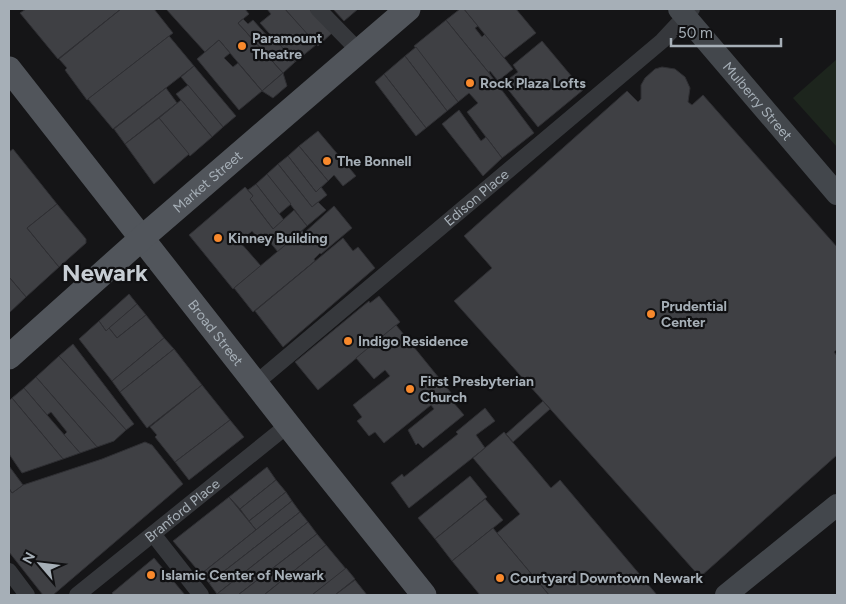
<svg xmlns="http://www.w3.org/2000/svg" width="846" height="604" font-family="Figtree,sans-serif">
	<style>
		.green { fill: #1d251d }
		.building { fill: #3f4044; stroke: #2f2f33 }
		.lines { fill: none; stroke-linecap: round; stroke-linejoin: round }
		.street { stroke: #36383c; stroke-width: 16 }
		.secondary { stroke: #43474c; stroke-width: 22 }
		.primary { stroke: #51555b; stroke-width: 25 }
		.poi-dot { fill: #f8892c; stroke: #101012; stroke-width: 2 }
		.labels { text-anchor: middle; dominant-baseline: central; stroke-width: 4.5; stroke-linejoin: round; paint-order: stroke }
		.poi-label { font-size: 14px; font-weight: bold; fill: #a6afb7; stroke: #101012; text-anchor: start }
		.street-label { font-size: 14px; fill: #a6afb7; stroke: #101012 }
		.town-label { font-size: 24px; font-weight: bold; fill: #c7cdd3; stroke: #101012 }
	</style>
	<rect width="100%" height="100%" fill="#151517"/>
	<path class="green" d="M837 59V147L793 98Z"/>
	<g class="building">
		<path d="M26 9H121L58 59 20 13Z"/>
		<path d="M121 9H154L173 33 87 100 65 70 67 68 59 59Z"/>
		<path d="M166 9H245L249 14 238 23 283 73 262 91 219 40 205 52Z"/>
		<path d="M267 9H285L317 44 295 62 260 23 271 14Z"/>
		<path d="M285 9H309L332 33 318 46Z"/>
		<path d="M333 9H358L344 21Z"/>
		<path d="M460 9H464L478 26 475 28 482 37 485 34 513 69 498 81 490 71 489 73 446 20Z"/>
		<path d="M464 9H516L536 33 504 58Z"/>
		<path d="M243 19 248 24 253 20 270 39 273 37 295 62 283 73 238 23Z"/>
		<path d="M446 20 489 73 534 133 502 158 467 112 478 103 469 93 458 102 414 46Z"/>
		<path d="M169 36 194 66 113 129 88 99Z"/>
		<path d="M219 40 230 53 224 58 233 67 238 63 262 91 239 110 197 59Z"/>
		<path d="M542 41 583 90 538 127 506 87 509 84 506 81 518 72 513 65Z"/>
		<path d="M416 47 458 102 447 111 405 56Z"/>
		<path d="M405 56 447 111 426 128 384 74Z"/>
		<path d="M194 66 236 116 223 127 181 77Z"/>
		<path d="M662 67 675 69 685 77 690 88 688 102 692 105 703 95 837 247V349L834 352 837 356V455L700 577 454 301 492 268 464 236 627 91 638 102 641 99V85L645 78 655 69Z"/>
		<path d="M283 73 287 86 273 98 262 91Z"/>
		<path d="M384 74 426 128 416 136 375 82Z"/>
		<path d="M188 85 223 127 212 137 176 94Z"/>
		<path d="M166 88 177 103 125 144 114 129Z"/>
		<path d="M181 100 212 137 190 156 159 118Z"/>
		<path d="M459 110 481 141 486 137 502 158 483 176 442 124Z"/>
		<path d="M159 118 189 154 154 184 125 144Z"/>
		<path d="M318 131 356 176 343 186 334 175 328 181 299 146Z"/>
		<path d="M299 146 328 181 316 192 288 156Z"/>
		<path d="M13 149 57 204 27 228 59 267 26 297 9 277V152Z"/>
		<path d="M288 156 316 192 321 187 327 195 312 207 278 164Z"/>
		<path d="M278 164 312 207 318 202 326 210 307 226 267 174Z"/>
		<path d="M267 174 291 204 279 214 256 184Z"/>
		<path d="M256 184 284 220 273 229 250 199 253 196 248 190Z"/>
		<path d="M245 187 253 196 250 199 273 229 294 210 307 226 278 252 265 236 260 241 252 231 240 242 261 266 233 289 189 235Z"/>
		<path d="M57 204 86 239V243L59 267 27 228Z"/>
		<path d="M334 206 352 228 321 254 320 253 314 259 315 261 253 312 234 288 302 231 304 233Z"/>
		<path d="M343 238 353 251 358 247 375 268 283 347 255 311Z"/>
		<path d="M9 277 26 297 9 313Z"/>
		<path d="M129 294 137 304 106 331 99 321Z"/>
		<path d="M379 296 400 322 318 390 295 362 369 301 370 303Z"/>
		<path d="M137 304 146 315 117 338 109 328Z"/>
		<path d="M146 315 164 338 112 381 79 339 99 321 106 331 109 328 117 338Z"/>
		<path d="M396 325 456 399 453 402 464 415 423 448 418 443 416 445 408 430 434 409 431 405 384 443 375 432 369 436 357 421 362 417 353 405 390 376 385 370 374 379 356 358Z"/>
		<path d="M164 338 174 349 120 392 112 381Z"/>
		<path d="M73 344 134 424 126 430 59 356Z"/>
		<path d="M174 349 202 385 147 428 120 392Z"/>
		<path d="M59 356 126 430 114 441 97 447 36 377Z"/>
		<path d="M36 377 97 447 80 453 64 435 67 432 51 412 47 415 24 388Z"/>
		<path d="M202 385 230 420 175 462 155 437 157 435 150 427Z"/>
		<path d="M24 388 47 415 80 453 63 459 12 398Z"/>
		<path d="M12 398 63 459 22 473 9 454V401Z"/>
		<path d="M543 401 550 409 513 442 506 434Z"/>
		<path d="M485 408 495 421 476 435 485 448 409 508 391 483 402 474 404 477 458 434 456 432Z"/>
		<path d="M230 420 244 437 189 480 175 462Z"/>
		<path d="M504 432 551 488 560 480 657 595H549L497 533 520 514 473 458Z"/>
		<path d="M145 442 152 445 183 484 53 595H43L9 552V488L12 493 23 485 102 459Z"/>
		<path d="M9 466 23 485 12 493 9 488Z"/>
		<path d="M267 467 276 480 240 509 229 497Z"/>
		<path d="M470 476 487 497 435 539 418 518Z"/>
		<path d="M276 480 286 492 249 521 240 509Z"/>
		<path d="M286 492 292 501 256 530 249 521Z"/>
		<path d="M229 497 256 530 201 574 173 541Z"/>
		<path d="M485 499 503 520 452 561 435 539Z"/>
		<path d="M292 501 300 512 209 583 201 574Z"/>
		<path d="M300 512 308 522 217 594 209 583Z"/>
		<path d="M308 522 317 534 238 595 217 594Z"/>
		<path d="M493 528 497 533 549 595H480L452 561Z"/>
		<path d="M317 534 326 545 264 595H238Z"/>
		<path d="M326 545 346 569 312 595H264Z"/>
		<path d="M154 558 185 595H114L112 593Z"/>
		<path d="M346 568 355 579 335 595H312Z"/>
		<path d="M355 580 367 595H335Z"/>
	</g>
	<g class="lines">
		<g class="street">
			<path d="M318 9 360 52"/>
			<path id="s1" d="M256 383 662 41 692 9"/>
			<path d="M153 534 201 595"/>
			<path d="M9 571 27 595"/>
			<path id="s2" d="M77 595 288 425"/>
		</g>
		<g class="secondary">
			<path id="s3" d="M679 9 837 194"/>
			<path d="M726 595 837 505"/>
		</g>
		<g class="primary">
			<path id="s4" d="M9 69 303 444 424 595"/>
			<path id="s5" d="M9 357 142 238 408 9"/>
		</g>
	</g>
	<g class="poi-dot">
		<circle cx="242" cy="46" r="5"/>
		<circle cx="470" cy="83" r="5"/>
		<circle cx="327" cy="161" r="5"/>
		<circle cx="218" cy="238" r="5"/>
		<circle cx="651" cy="314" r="5"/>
		<circle cx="348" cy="341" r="5"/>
		<circle cx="410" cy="389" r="5"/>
		<circle cx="151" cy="575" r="5"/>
		<circle cx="500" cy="578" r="5"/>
	</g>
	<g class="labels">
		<g class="poi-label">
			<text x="252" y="38">Paramount<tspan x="252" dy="16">Theatre</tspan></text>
			<text x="480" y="83">Rock Plaza Lofts</text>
			<text x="337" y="161">The Bonnell</text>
			<text x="228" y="238">Kinney Building</text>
			<text x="661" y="306">Prudential<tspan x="661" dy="16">Center</tspan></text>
			<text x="358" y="341">Indigo Residence</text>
			<text x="420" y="381">First Presbyterian<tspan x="420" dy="16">Church</tspan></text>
			<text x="161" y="575">Islamic Center of Newark</text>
			<text x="510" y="578">Courtyard Downtown Newark</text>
		</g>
		<g class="street-label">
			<text stroke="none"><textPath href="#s3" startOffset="121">Mulberry Street</textPath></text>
			<text stroke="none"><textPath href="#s5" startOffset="265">Market Street</textPath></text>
			<text stroke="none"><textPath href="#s1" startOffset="288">Edison Place</textPath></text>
			<text stroke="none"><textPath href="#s4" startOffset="335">Broad Street</textPath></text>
			<text stroke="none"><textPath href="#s2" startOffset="135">Branford Place</textPath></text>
		</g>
		<g class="town-label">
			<text x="105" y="272">Newark</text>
		</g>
	</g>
	<rect width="846" height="604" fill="none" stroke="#a6afb7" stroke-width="20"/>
	<g transform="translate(40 564) rotate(298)" stroke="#101012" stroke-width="4" paint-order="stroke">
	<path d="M0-4L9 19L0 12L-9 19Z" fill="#a6afb7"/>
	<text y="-8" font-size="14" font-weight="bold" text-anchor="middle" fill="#a6afb7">N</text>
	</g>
	<path d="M671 38v8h110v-8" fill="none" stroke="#a6afb7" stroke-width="2.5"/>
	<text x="678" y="38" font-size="15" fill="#a6afb7" stroke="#101012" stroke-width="4" paint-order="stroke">50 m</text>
</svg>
